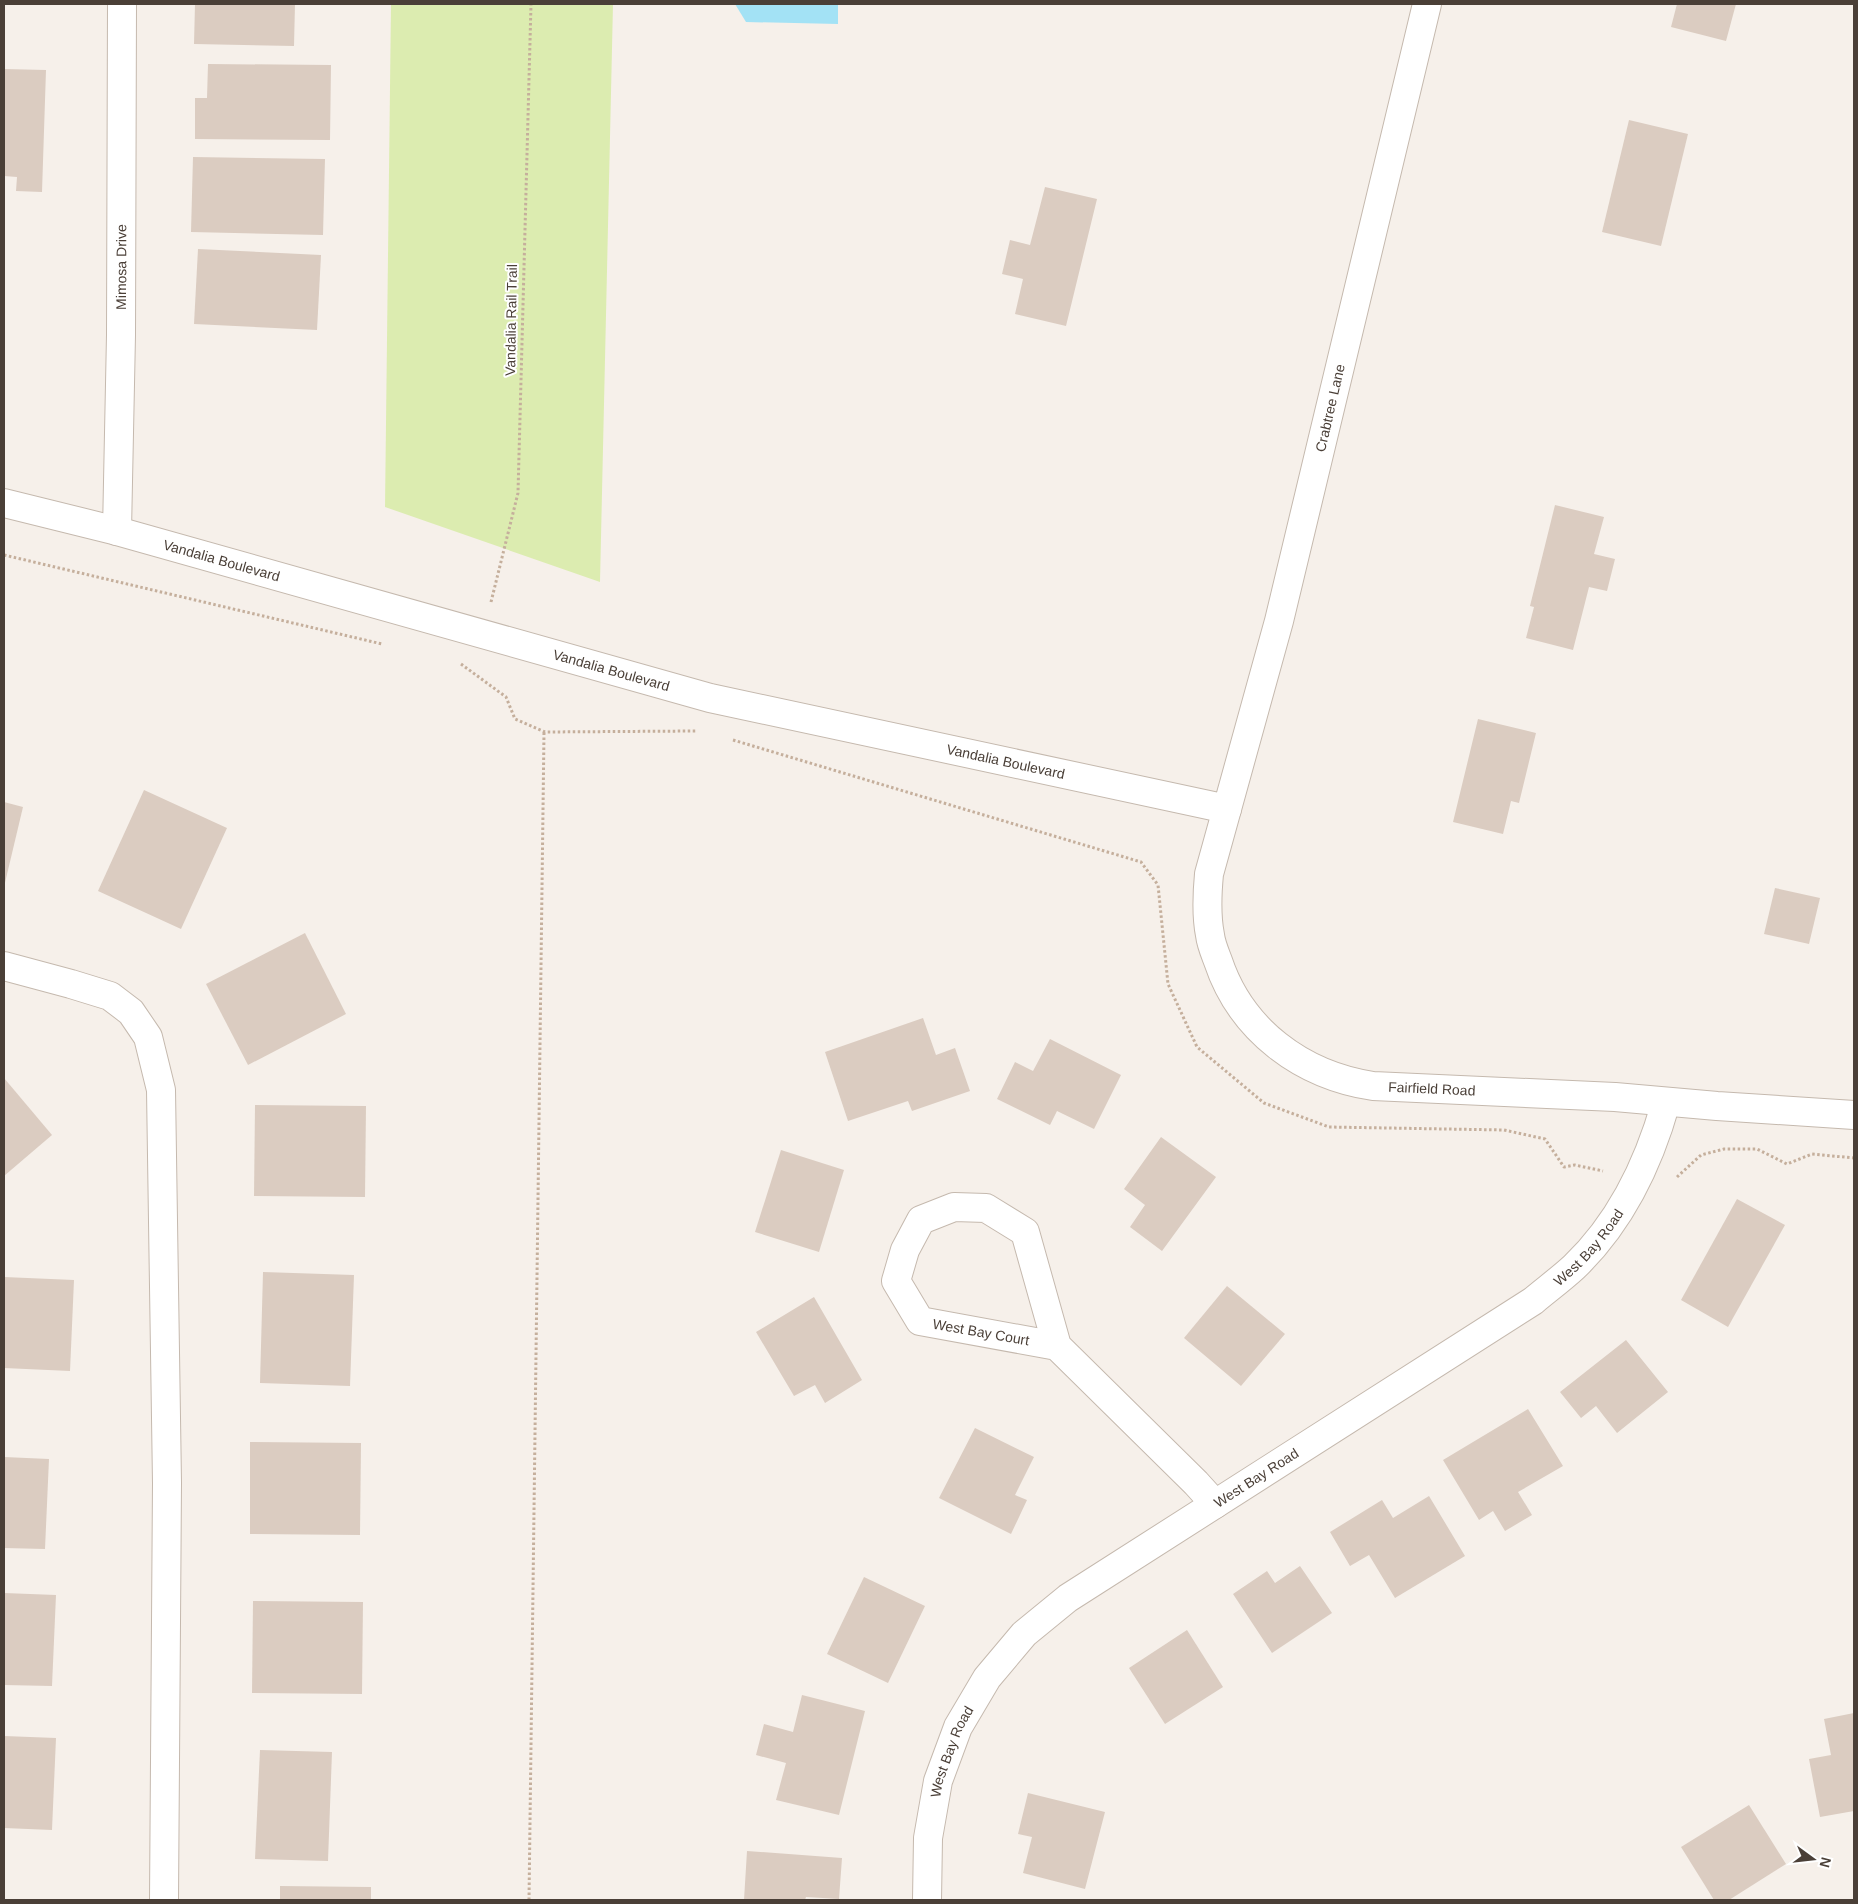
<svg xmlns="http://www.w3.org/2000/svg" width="1858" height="1904" font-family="Arial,sans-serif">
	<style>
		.green { fill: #dcecb0 }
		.water { fill: #a3e2f5 }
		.building { fill: #dbccc1 }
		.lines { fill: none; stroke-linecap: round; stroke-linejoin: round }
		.minor-casing { stroke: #c5b9ae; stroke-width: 30 }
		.tertiary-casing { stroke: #c5b9ae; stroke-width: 30 }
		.path { stroke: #c5af9c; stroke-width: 3; stroke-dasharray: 2.5 2.5; stroke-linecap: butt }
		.minor { stroke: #fff; stroke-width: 28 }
		.tertiary { stroke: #fff; stroke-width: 28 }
		.labels { text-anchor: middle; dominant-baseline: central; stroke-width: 4; stroke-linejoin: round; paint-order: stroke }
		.street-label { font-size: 14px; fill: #4a3f37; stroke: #fff }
	</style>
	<rect width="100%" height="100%" fill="#f6f0ea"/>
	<path class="green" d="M391 4H613L600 582 385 507Z"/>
	<path class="water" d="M735 4H838V24L746 22Z"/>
	<g class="building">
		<path d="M195 4H295L294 46 194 44Z"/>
		<path d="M1677 4H1736L1726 41 1671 27Z"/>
		<path d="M208 64 331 65 330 140 195 139V98H207Z"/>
		<path d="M4 69 46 70 42 192 16 191 17 177 4 176Z"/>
		<path d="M1629 120 1688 134 1661 246 1602 232Z"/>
		<path d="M193 157 325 159 323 235 191 232Z"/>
		<path d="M1045 187 1097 199 1066 326 1015 314 1023 279 1002 274 1010 240 1030 245Z"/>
		<path d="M198 249 321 255 317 330 194 324Z"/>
		<path d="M1555 505 1604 517 1594 554 1615 559 1607 591 1589 587 1573 650 1526 638 1534 607 1530 606Z"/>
		<path d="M1478 719 1536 733 1519 803 1511 801 1503 834 1453 822Z"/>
		<path d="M144 790 227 828 181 929 98 891Z"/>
		<path d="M4 802 23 807 4 887Z"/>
		<path d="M1775 888 1820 898 1809 944 1764 934Z"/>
		<path d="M305 933 346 1014 248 1065 206 984Z"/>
		<path d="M923 1018 936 1055 955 1048 970 1091 912 1111 908 1101 848 1121 825 1052Z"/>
		<path d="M1050 1039 1121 1075 1094 1129 1057 1111 1050 1125 997 1099 1015 1062 1033 1071Z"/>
		<path d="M4 1078 52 1135 4 1176Z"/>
		<path d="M255 1105 366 1106 365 1197 254 1196Z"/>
		<path d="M1161 1137 1216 1177 1162 1251 1130 1227 1145 1205 1124 1189Z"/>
		<path d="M781 1150 844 1170 819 1252 755 1232Z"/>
		<path d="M1737 1199 1785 1225 1728 1327 1681 1300Z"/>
		<path d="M263 1272 354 1275 350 1386 260 1383Z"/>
		<path d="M4 1277 74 1280 70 1371 4 1368Z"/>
		<path d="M1227 1286 1285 1334 1241 1386 1184 1338Z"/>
		<path d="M814 1297 862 1380 825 1403 815 1385 794 1396 756 1332Z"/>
		<path d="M1626 1340 1668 1392 1617 1433 1596 1406 1581 1418 1560 1392Z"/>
		<path d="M1528 1409 1563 1466 1518 1492 1532 1515 1505 1531 1493 1511 1479 1520 1443 1460Z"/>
		<path d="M975 1428 1034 1457 1015 1495 1027 1500 1011 1534 939 1498Z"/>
		<path d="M250 1442 361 1443 360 1535 250 1534Z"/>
		<path d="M4 1457 49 1459 45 1549 4 1548Z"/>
		<path d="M1429 1496 1465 1556 1395 1598 1369 1555 1350 1566 1330 1532 1382 1500 1393 1518Z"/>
		<path d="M1300 1566 1332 1613 1272 1653 1233 1594 1267 1571 1275 1583Z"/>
		<path d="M864 1577 925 1606 888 1683 827 1654Z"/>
		<path d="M4 1593 56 1595 52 1686 4 1685Z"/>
		<path d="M253 1601 363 1602 362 1694 252 1693Z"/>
		<path d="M1187 1630 1223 1687 1165 1724 1129 1668Z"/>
		<path d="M802 1695 865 1711 839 1815 776 1800 786 1763 756 1755 764 1724 793 1732Z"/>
		<path d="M1854 1713V1811L1820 1817 1809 1759 1831 1755 1824 1719Z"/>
		<path d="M4 1736 56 1738 52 1830 4 1828Z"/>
		<path d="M260 1750 332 1752 328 1861 255 1859Z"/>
		<path d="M1028 1793 1105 1812 1085 1889 1023 1873 1032 1837 1018 1834Z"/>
		<path d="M1749 1805 1786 1864 1729 1900H1714L1681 1847Z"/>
		<path d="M747 1851 842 1858 839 1899 806 1897 805 1900H744Z"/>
		<path d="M280 1886 371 1887V1900H280Z"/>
	</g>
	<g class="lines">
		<g class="minor-casing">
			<g id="minor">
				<path id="s1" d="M1427 4 1279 621 1209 874C1207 895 1206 915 1210 935 1211 944 1215 953 1218 961 1241 1030 1301 1075 1373 1086L1615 1097 1717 1106 1854 1115"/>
				<path id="s2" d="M117 531 121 335 122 4"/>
				<path d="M4 966 71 984 110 996 131 1012 148 1037 161 1090 167 1483 164 1900"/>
				<path d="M1057 1346 920 1321 896 1281 905 1250 921 1220 954 1207 986 1208 1025 1232 1057 1346 1196 1483 1215 1504"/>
				<path id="s3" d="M927 1900 928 1838 938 1781 958 1727 987 1678 1024 1634 1068 1598 1533 1301C1546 1290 1561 1279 1574 1267 1621 1222 1649 1163 1666 1102"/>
			</g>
		</g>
		<g class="tertiary-casing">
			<g id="tertiary">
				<path id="s4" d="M4 503 117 531 710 698 1227 809"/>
			</g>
		</g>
		<g class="path">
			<path d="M4 555 382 644"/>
			<path d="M491 602 518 493 531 4"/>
			<path d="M461 664 506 697 515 719 545 732 696 731"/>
			<path d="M733 740 1141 862 1158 885 1168 984 1197 1047 1264 1103 1329 1127 1504 1130 1545 1139 1564 1167 1575 1165 1603 1171"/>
			<path d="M1677 1177 1701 1155 1724 1149H1757L1787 1164 1812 1154 1854 1158"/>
			<path d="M529 1900 544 732"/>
		</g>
		<use href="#minor" class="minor"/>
		<use href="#tertiary" class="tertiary"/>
	</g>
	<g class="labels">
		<g class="street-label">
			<text stroke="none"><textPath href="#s2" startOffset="264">Mimosa Drive</textPath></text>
			<text transform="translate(511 320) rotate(-89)">Vandalia Rail Trail</text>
			<text transform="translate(1330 408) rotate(-77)">Crabtree Lane</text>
			<text stroke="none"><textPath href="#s4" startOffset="225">Vandalia Boulevard</textPath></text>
			<text stroke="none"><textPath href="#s4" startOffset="630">Vandalia Boulevard</textPath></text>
			<text stroke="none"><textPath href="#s4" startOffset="1035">Vandalia Boulevard</textPath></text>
			<text stroke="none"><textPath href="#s1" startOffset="1254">Fairfield Road</textPath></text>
			<text stroke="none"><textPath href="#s3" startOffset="978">West Bay Road</textPath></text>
			<text transform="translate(981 1332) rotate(10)">West Bay Court</text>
			<text stroke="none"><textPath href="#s3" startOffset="572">West Bay Road</textPath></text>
			<text stroke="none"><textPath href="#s3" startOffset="152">West Bay Road</textPath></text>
		</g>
	</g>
	<rect width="1858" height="1904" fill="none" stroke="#4a3f37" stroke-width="10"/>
	<g transform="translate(1813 1859) rotate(105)" stroke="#ffffff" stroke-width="4" paint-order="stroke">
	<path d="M0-4L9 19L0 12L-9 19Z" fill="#4a3f37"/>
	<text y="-8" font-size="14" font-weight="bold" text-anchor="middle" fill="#4a3f37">N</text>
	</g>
</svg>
